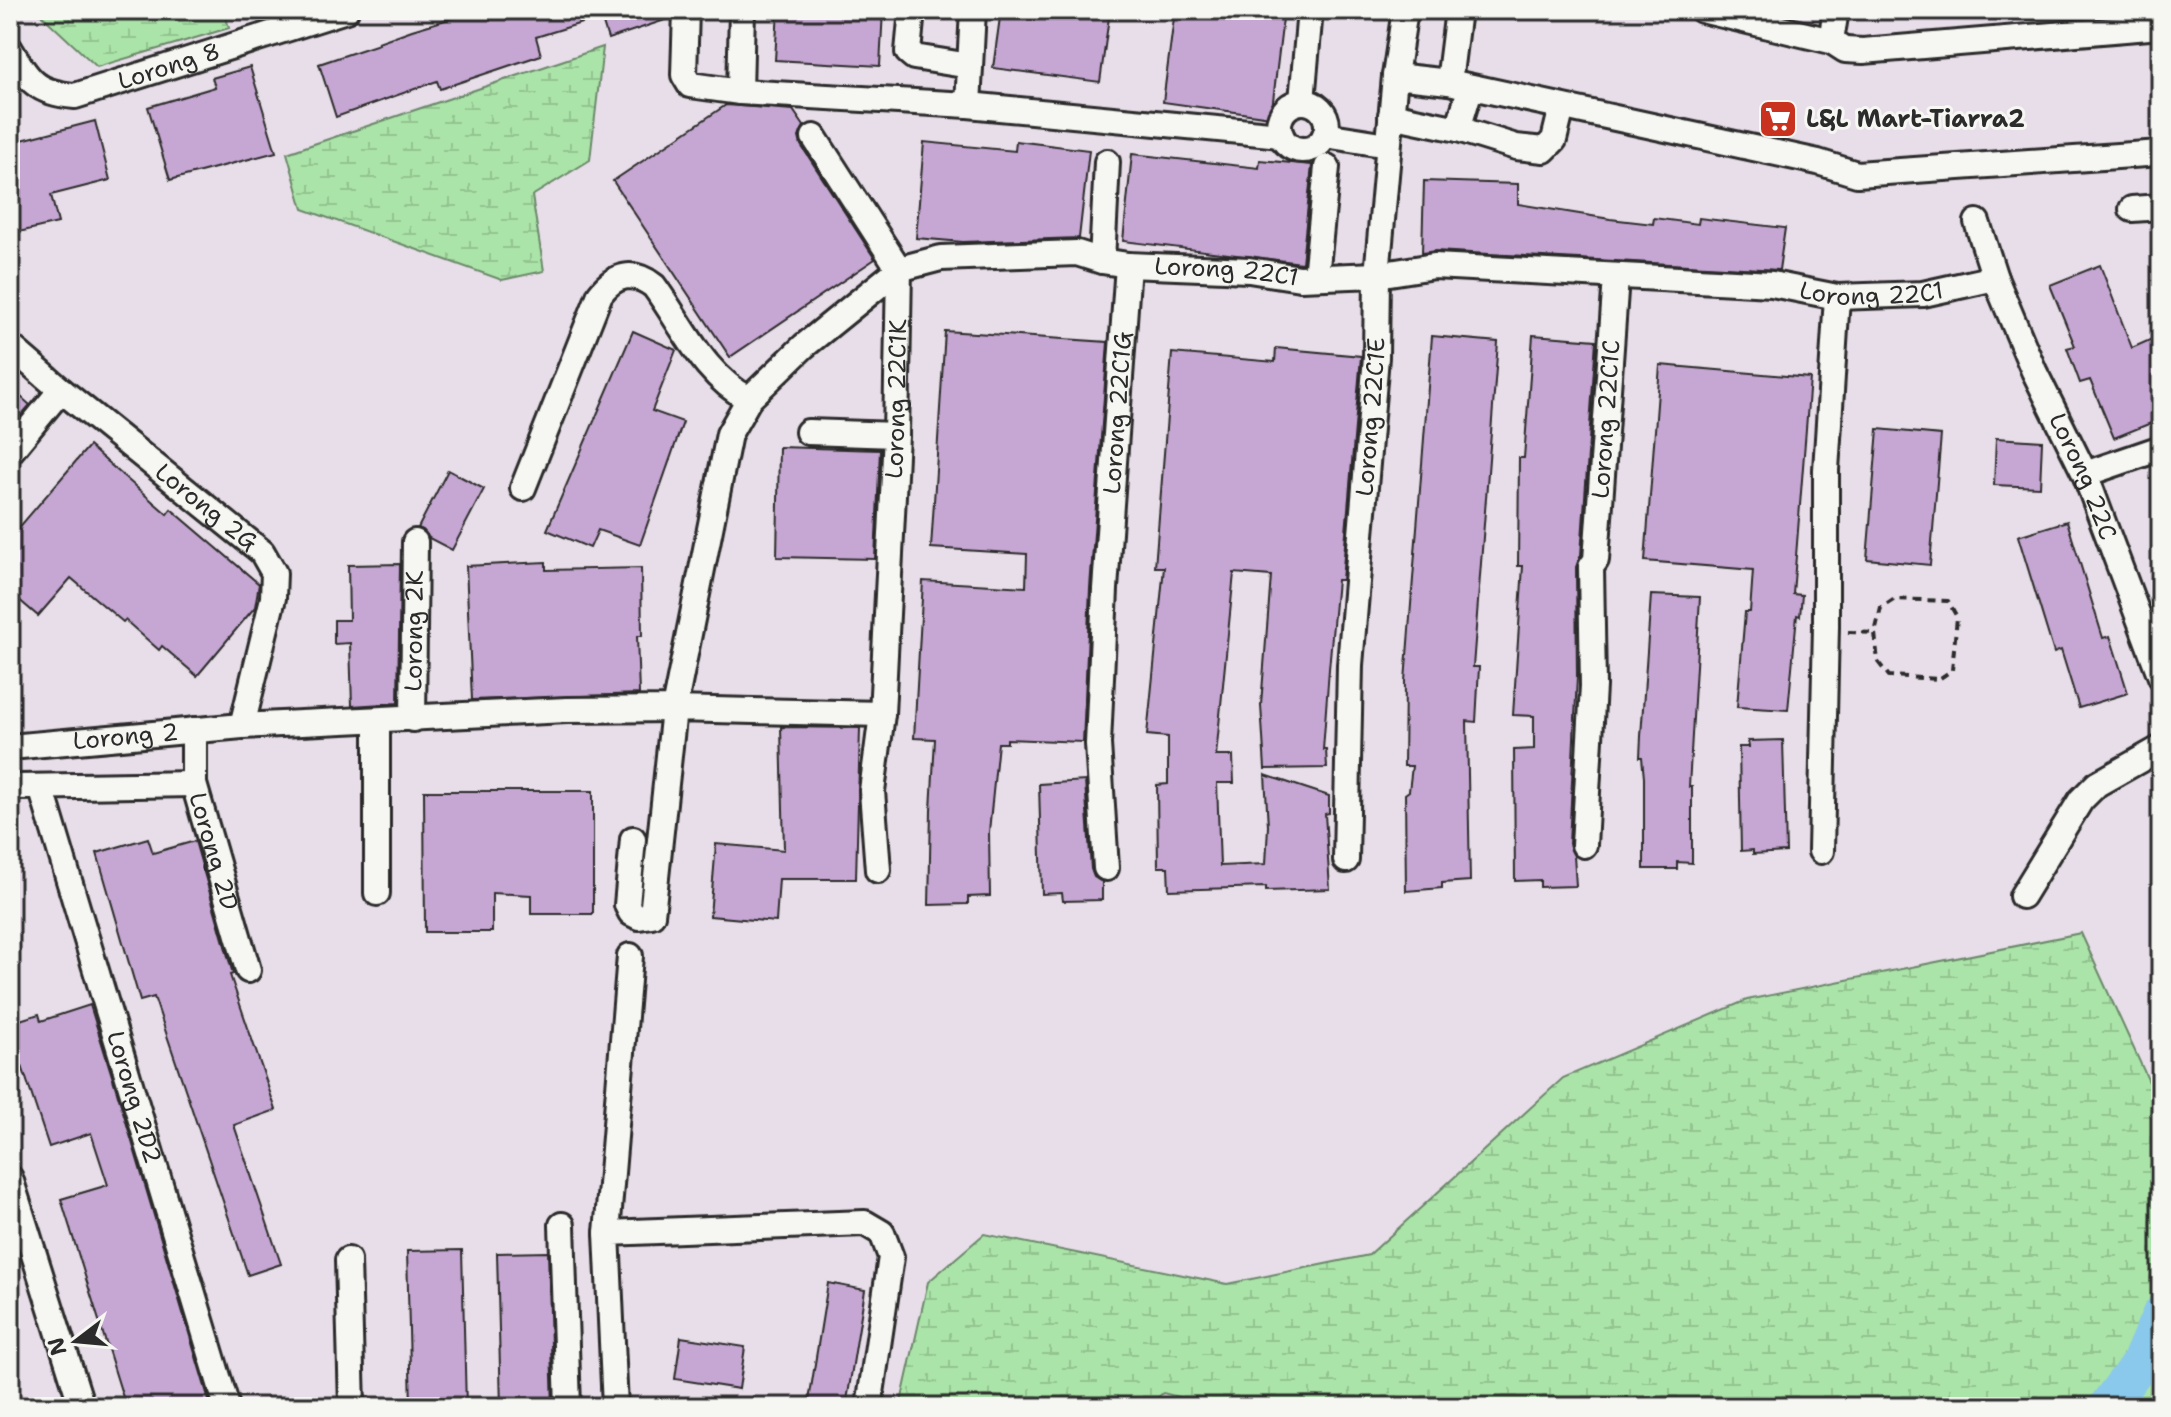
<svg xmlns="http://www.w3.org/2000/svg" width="2171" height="1417" font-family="'Shantell Sans',sans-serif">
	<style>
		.wetland { fill: url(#wetland-marsh); stroke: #6b886a; stroke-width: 2 }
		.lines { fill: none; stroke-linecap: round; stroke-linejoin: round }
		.river { stroke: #8ac9eb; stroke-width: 38 }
		.building { fill: #c6a7d3; stroke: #2b2b2b; stroke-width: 2 }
		.minor-casing { stroke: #2b2b2b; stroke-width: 30 }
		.path { stroke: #2b2b2b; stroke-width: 4; stroke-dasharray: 8 6; stroke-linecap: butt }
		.minor { stroke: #f6f6f2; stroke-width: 24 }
		.labels { text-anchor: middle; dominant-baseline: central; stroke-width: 6; stroke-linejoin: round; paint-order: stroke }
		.street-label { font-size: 24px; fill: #2b2b2b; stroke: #f6f6f2 }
		.poi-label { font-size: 24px; font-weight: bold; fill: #2b2b2b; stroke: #f6f6f2; text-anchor: start }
	</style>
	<defs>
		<pattern id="wetland-marsh" width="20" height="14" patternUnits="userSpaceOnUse" patternTransform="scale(2)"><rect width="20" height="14" fill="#abe4a8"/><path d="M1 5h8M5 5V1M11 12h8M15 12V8" fill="none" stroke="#93c491"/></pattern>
	</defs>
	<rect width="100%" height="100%" fill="#e8dee9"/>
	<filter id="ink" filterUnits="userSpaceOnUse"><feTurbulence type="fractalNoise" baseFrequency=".0125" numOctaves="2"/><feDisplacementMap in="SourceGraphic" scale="16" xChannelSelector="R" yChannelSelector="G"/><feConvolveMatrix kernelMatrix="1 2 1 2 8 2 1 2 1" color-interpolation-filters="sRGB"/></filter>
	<g filter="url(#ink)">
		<g class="wetland">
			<path d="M36 10H224L229 28 97 67Z"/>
			<path d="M603 47 590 160 532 196 544 271 502 280 303 209 287 153Z"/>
			<path d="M2081 933 2149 1082 2161 1081V1407H1218L1163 1393 1146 1407H900L928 1282 984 1234 1227 1284 1369 1255 1563 1078 1747 1000Z"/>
		</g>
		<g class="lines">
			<path class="river" d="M2107 1407 2140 1363 2161 1314"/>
		</g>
		<g class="building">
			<path d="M479 10H671V18L608 39 601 17 536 37 541 55 440 89 437 81 336 117 319 64 379 44 378 42 412 30Z"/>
			<path d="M778 10H883L880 66 775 60Z"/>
			<path d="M1001 10H1110L1100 82 993 68Z"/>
			<path d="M1175 10H1284L1271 117 1163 102Z"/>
			<path d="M250 67 276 152 170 180 148 107 215 87 212 78Z"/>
			<path d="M726 105 793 110 804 126 799 137 801 145 875 259 730 357 613 181Z"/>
			<path d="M95 121 110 180 51 195 58 223 10 234V143Z"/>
			<path d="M1016 141 1089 150 1079 238 963 242 916 238 924 142 1015 151Z"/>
			<path d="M1132 154 1259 168 1260 160 1312 165 1302 263 1123 241Z"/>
			<path d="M1424 181 1518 184V204L1610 219 1653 224 1654 218 1698 224 1699 218 1785 228 1779 270 1435 251 1422 253Z"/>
			<path d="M2100 265 2132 348 2161 335V419L2114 438 2090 380 2080 383 2067 348 2075 346 2050 285Z"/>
			<path d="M633 331 676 350 652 411 683 422 640 545 598 530 590 548 547 530Z"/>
			<path d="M945 331 1108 342 1090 588 1083 742 1007 739V743H998L989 832 990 896 968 897V904L929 905 931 810 935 739 914 738 923 581 1026 587 1027 554 931 548Z"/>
			<path d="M1533 335 1596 340 1581 555 1576 567 1577 676 1569 844 1574 856 1576 886 1540 887V880L1515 881 1514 750 1534 749V716L1513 715 1523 566H1518L1519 458H1524Z"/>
			<path d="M1432 336 1498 342 1473 667H1479L1476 722 1467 721 1470 881 1442 883V888L1406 891 1405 794 1409 791 1412 766H1404L1405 681Z"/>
			<path d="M1276 348 1361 356 1342 580H1337L1329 669 1323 750H1326L1327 768 1265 769 1261 705 1271 576 1234 573 1216 756H1233L1234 783H1217L1220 866 1266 864 1268 826 1265 775 1329 796V813L1325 814 1330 889 1266 891V887L1169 890 1168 867H1158L1157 785 1168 784V737L1147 735 1164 567H1155L1172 353 1275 362Z"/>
			<path d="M1660 365 1810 378 1793 594 1802 595 1800 616 1797 615 1788 710 1737 707 1745 612H1750L1753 570 1645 561Z"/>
			<path d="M10 387 30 405 10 428Z"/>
			<path d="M1878 429 1941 435 1930 565 1867 559Z"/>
			<path d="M1996 438 2042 441 2040 487 1994 485Z"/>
			<path d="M89 446 167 514 171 509 259 584 255 607 197 676 162 646 159 650 125 620 123 622 71 578 38 616 10 592V538Z"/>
			<path d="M779 447 880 450 875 559 777 557Z"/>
			<path d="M448 470 484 489 452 550 429 538 423 530 418 528Z"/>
			<path d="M2067 521 2103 638 2110 636 2128 693 2079 708 2061 650 2054 653 2018 536Z"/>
			<path d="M546 562V570L641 568 642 636H637L639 694 472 700 466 566Z"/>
			<path d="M400 564 398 703 352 706 350 643 334 644V620H349L348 565Z"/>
			<path d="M1651 595 1700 597 1689 787H1692V863L1677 862V869H1644V778L1642 757H1640L1641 736Z"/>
			<path d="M781 727 860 728 856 879H779L776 922 710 916 716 844 784 850Z"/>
			<path d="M1783 740 1786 852 1753 854V850L1741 851 1739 747H1749L1748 741Z"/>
			<path d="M1085 781 1091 869 1094 877 1102 882V900L1063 901 1062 893 1042 894 1039 784Z"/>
			<path d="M424 791H593V914H531V895L492 893V932H425Z"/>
			<path d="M148 838 153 853 195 841 233 974 230 975 276 1110 234 1125 281 1264 248 1275 154 997 140 1001 97 853Z"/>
			<path d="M90 1005 122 1108 211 1407H126L61 1199 108 1185 91 1133 49 1147 22 1066 10 1069V1023L39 1014 41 1021Z"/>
			<path d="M462 1250 466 1407H411L407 1251Z"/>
			<path d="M548 1252 553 1407H501L497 1253Z"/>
			<path d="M828 1283 865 1290 846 1407H808Z"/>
			<path d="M681 1337 745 1347 739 1389 675 1379Z"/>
		</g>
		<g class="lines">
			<g class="minor-casing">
				<g id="minor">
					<path d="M686 10 684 75 690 85 740 92 968 105 1281 135"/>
					<path d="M912 10 908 52 914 57 970 66"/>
					<path d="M1702 10 1831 41"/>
					<path d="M1836 10 1831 41 1845 50 1863 51 2161 26"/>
					<path id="s1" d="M10 49C29 81 36 93 75 96L346 10"/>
					<path d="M1395 76 1449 82 1818 162 1857 174 2161 153"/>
					<path d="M1449 82 1458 10"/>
					<path d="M740 92 742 10"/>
					<path d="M1302 101 1310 10"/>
					<circle cx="1303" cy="126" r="24"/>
					<path d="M968 105 973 10"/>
					<path d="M1391 115 1458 129 1470 89"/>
					<path d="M1458 129 1516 147 1544 150 1554 140 1562 107"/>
					<path d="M1325 135 1388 145"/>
					<path d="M2132 209 2161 207"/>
					<path id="s2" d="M1977 222 1995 278 2034 371 2085 474 2161 677"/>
					<path d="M1102 261 1107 162"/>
					<path d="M1316 277 1327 167"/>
					<path id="s3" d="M10 346 61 390 262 552 274 573 273 598 242 726"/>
					<path d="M808 432 896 435"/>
					<path d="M10 452 61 390"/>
					<path d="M2085 474 2161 448"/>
					<path id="s4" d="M523 488 600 294C615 274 634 270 654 286 684 327 703 375 749 399L804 346 899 269 941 258 1077 253 1102 261 1128 265 1249 270 1300 278 1377 275 1434 266 1772 284 1837 297 1923 294 1995 278"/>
					<path id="s5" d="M413 719 415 542"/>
					<path d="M377 721V893"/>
					<path id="s6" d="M194 730V784L248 970"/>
					<path id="s7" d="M10 747 242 726 567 710 674 709 729 434 749 399"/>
					<path id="s8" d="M41 787 227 1407"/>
					<path d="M10 790 18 787 194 784"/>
					<path id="s9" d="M633 839 627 905 631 913 639 917 652 915 674 709 882 714 896 435 899 269 814 137"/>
					<path id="s10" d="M1584 845 1593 686 1591 567 1596 560 1616 277"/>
					<path d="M1821 851 1826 626V470L1837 297"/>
					<path id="s11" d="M1346 860 1350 665 1376 357 1377 275 1395 76 1405 10"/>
					<path id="s12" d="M1106 868 1098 744 1105 589 1128 265"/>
					<path d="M878 870 872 791 882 714"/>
					<path d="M2022 896 2081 800 2097 784 2161 748"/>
					<path d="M10 1178 82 1407"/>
					<path d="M562 1225 568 1407"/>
					<path d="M607 1233 630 956"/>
					<path d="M348 1260 352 1407"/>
					<path d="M615 1407 607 1233 865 1223 882 1233 891 1257 869 1407"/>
				</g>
			</g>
			<path class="path" d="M1848 632 1875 633 1878 662 1889 676 1939 679 1952 670 1957 617 1948 601 1895 599 1881 608 1875 633"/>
			<use href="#minor" class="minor"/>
		</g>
	</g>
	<defs>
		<g id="supermarket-square" transform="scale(2)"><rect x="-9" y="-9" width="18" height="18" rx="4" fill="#c8321e" stroke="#f6f6f2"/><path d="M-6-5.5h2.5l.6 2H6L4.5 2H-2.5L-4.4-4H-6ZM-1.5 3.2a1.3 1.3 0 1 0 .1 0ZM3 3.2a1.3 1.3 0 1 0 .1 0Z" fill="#fff"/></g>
	</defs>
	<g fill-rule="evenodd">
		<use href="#supermarket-square" x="1778" y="119"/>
	</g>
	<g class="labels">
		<g class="street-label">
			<text stroke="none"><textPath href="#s1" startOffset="184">Lorong 8</textPath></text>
			<text stroke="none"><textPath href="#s4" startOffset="950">Lorong 22C1</textPath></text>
			<text stroke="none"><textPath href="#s4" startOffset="1598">Lorong 22C1</textPath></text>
			<text stroke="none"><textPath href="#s9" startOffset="828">Lorong 22C1K</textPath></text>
			<text stroke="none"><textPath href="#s12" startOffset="456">Lorong 22C1G</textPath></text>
			<text stroke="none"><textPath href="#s11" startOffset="444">Lorong 22C1E</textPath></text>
			<text stroke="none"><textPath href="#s10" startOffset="428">Lorong 22C1C</textPath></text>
			<text stroke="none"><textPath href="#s2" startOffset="276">Lorong 22C</textPath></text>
			<text stroke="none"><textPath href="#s3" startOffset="254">Lorong 2G</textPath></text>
			<text stroke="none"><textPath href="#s5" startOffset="88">Lorong 2K</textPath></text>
			<text stroke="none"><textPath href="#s7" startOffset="116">Lorong 2</textPath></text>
			<text stroke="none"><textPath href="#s6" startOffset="124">Lorong 2D</textPath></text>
			<text stroke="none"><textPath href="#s8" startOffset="324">Lorong 2D2</textPath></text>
		</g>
		<g class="poi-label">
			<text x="1806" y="119">L&amp;L Mart-Tiarra2</text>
		</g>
	</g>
	<rect width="2171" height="1417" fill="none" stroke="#f6f6f2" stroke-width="40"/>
	<rect x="20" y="20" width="2131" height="1377" fill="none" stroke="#2b2b2b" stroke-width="3" filter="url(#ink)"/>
	<g transform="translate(76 1341) rotate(254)" stroke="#f6f6f2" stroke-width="6" paint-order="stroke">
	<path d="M0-6L14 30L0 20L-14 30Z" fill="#2b2b2b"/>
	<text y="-12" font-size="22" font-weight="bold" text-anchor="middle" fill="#2b2b2b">N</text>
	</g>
</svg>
